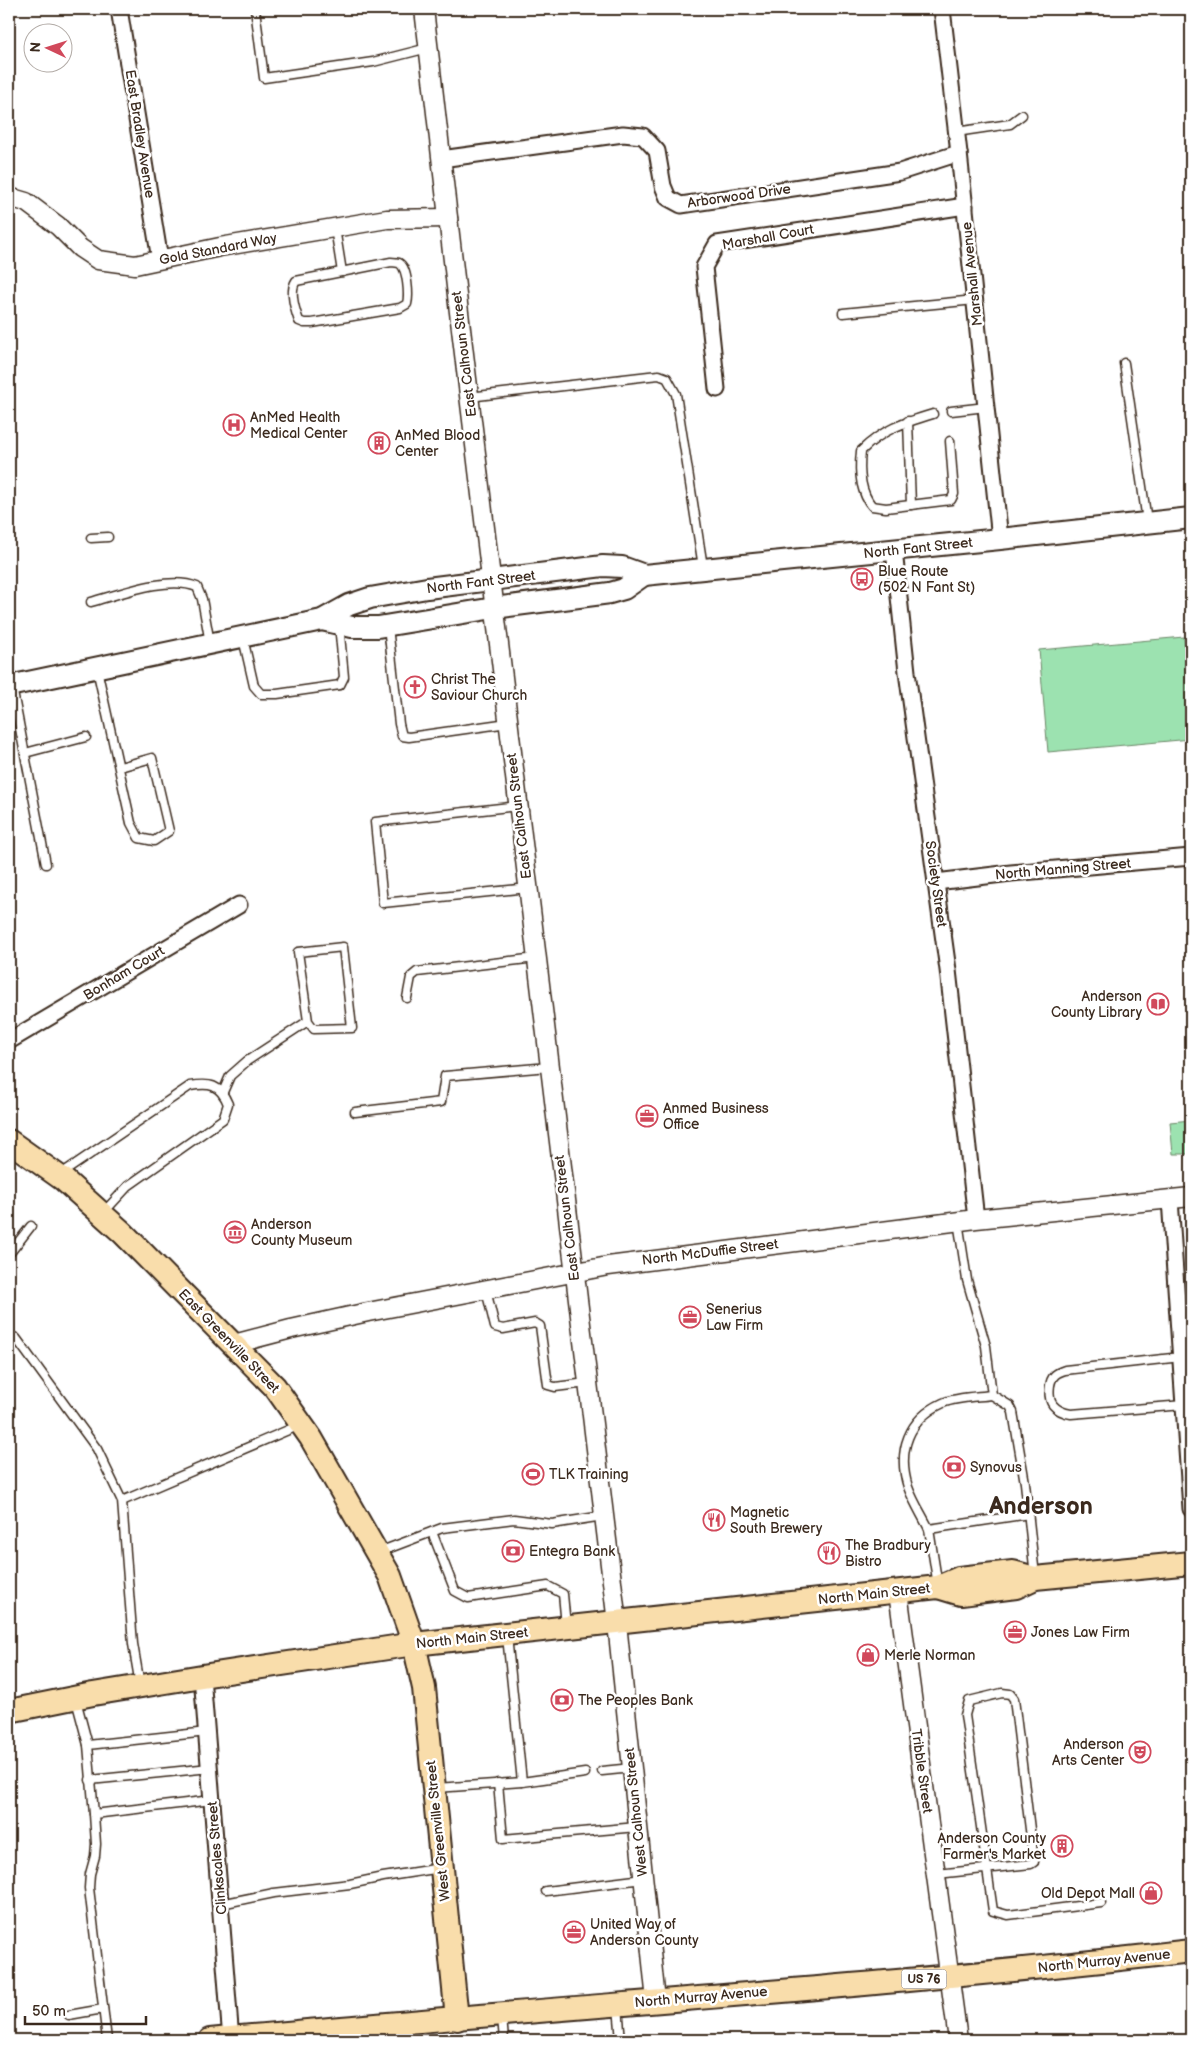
<svg xmlns="http://www.w3.org/2000/svg" width="1200" height="2049" font-family="'Balsamiq Sans',sans-serif">
	<style>
		.green { fill: #9ce2b0; stroke: #6c8667 }
		.lines { fill: none; stroke-linecap: round; stroke-linejoin: round }
		.service-casing { stroke: #3b2a1e; stroke-width: 11 }
		.minor-casing { stroke: #3b2a1e; stroke-width: 19 }
		.tertiary-casing { stroke: #3b2a1e; stroke-width: 21 }
		.secondary-casing { stroke: #3b2a1e; stroke-width: 24 }
		.primary-casing { stroke: #3b2a1e; stroke-width: 26 }
		.service { stroke: #fff; stroke-width: 8 }
		.minor { stroke: #fff; stroke-width: 15 }
		.tertiary { stroke: #fff; stroke-width: 18 }
		.secondary { stroke: #fff; stroke-width: 20 }
		.primary { stroke: #f9ddab; stroke-width: 22 }
		.labels { text-anchor: middle; dominant-baseline: central; stroke-width: 5; stroke-linejoin: round; paint-order: stroke }
		.shield { fill: #fff; stroke: #766a62; stroke-width: 1 }
		.shield-label { font-size: 12px; font-weight: bold; fill: #3b2a1e }
		.street-label { font-size: 14px; fill: #3b2a1e; stroke: #fff }
		.poi-label { font-size: 14px; fill: #3b2a1e; stroke: #fff; text-anchor: start }
		.town-label { font-size: 24px; font-weight: bold; fill: #3b2a1e; stroke: #fff }
	</style>
	<rect width="100%" height="100%" fill="#fff"/>
	<filter id="ink" filterUnits="userSpaceOnUse"><feTurbulence type="fractalNoise" baseFrequency=".02" numOctaves="2"/><feDisplacementMap in="SourceGraphic" scale="10" xChannelSelector="R" yChannelSelector="G"/><feConvolveMatrix kernelMatrix="1 2 1 2 8 2 1 2 1" color-interpolation-filters="sRGB"/></filter>
	<g filter="url(#ink)">
		<g class="green">
			<path d="M1184 637 1191 739 1048 752 1039 650Z"/>
			<path d="M1191 1120V1154H1173L1170 1122Z"/>
		</g>
		<g class="lines">
			<g class="service-casing">
				<g id="service">
					<path d="M255 9 264 78 373 62 428 48"/>
					<path d="M956 132 1010 124 1022 115"/>
					<path d="M335 228 342 272"/>
					<path d="M391 262C392 262 399 263 399 263 408 268 409 296 407 304L400 308 312 323H304L299 321C295 310 289 291 296 281Z"/>
					<path d="M843 313 975 300"/>
					<path d="M1124 363 1147 521"/>
					<path d="M469 397 649 376 659 375 667 378 676 394 703 567"/>
					<path d="M951 411 986 407"/>
					<path d="M933 414C903 423 883 429 861 451 859 469 860 492 872 506L886 508 951 500 954 494 950 441"/>
					<path d="M908 421 911 505"/>
					<path d="M91 538 108 537"/>
					<path d="M91 602C120 594 169 575 197 587L202 599 210 643"/>
					<path d="M388 627 399 724 402 736 409 737 508 723"/>
					<path d="M243 638 254 686 261 694H277L340 685 344 677 339 624"/>
					<path d="M97 669 131 823 139 838 154 841 169 831 152 758 120 767"/>
					<path d="M12 687 46 864"/>
					<path d="M25 753 86 737"/>
					<path d="M518 806 375 822 383 903 528 888"/>
					<path d="M407 998 411 977 417 972 536 958"/>
					<path d="M223 1092 230 1076 247 1061 308 1021 298 952 343 947 352 1028 314 1029 308 1021"/>
					<path d="M355 1112 441 1102 445 1076 549 1067"/>
					<path d="M61 1174 190 1086C210 1083 220 1084 228 1104L223 1119 128 1186 103 1213"/>
					<path d="M958 1221 967 1280 986 1346 992 1395 1010 1406 1013 1412 1025 1483 1035 1576"/>
					<path d="M9 1254 31 1226"/>
					<path d="M486 1290 495 1327 503 1329 535 1323 540 1326 548 1385 555 1387 587 1383"/>
					<path d="M9 1335 16 1338 97 1449 122 1501 133 1644 140 1685"/>
					<path d="M1181 1357 1065 1370C1062 1371 1057 1373 1055 1375 1048 1381 1048 1399 1053 1405 1058 1411 1064 1413 1071 1414L1184 1405"/>
					<path d="M992 1395C977 1397 957 1397 943 1403 908 1419 897 1451 908 1487 913 1501 922 1515 929 1529L1029 1514"/>
					<path d="M122 1501 300 1425"/>
					<path d="M929 1529 938 1586"/>
					<path d="M432 1532 455 1591 468 1598 548 1586 563 1594 566 1626"/>
					<path d="M379 1552 442 1528 514 1519 552 1524 603 1516"/>
					<path d="M76 1700 88 1745 94 1814 96 1844 95 1856 90 1874 89 1888 107 2040"/>
					<path d="M88 1745 207 1732"/>
					<path d="M602 1771 632 1768"/>
					<path d="M90 1780 210 1768"/>
					<path d="M522 1782 585 1773"/>
					<path d="M498 1783 503 1839 637 1827"/>
					<path d="M436 1788 522 1782 507 1636"/>
					<path d="M94 1814 212 1800"/>
					<path d="M937 1874 1031 1864 1034 1862 1014 1699 1010 1694 1002 1693 969 1701 965 1715 993 1911 1008 1915 1101 1903"/>
					<path d="M546 1891 643 1879"/>
					<path d="M221 1904 274 1893 350 1884 383 1877 441 1868"/>
					<path d="M618 2007 621 2040"/>
					<path d="M69 2015 103 2009"/>
					<path d="M502 2017 504 2040"/>
				</g>
			</g>
			<g class="minor-casing">
				<g id="minor">
					<path d="M119 9 160 260"/>
					<path d="M942 9 959 153 1000 539"/>
					<path d="M441 159 623 134 643 136 657 151 663 186 668 198 681 205 900 172 959 153"/>
					<path d="M717 389 704 267 717 244 965 206"/>
					<path d="M894 550 907 672 948 970 976 1219"/>
					<path d="M936 882 1011 873 1191 857"/>
					<path d="M9 1041 239 905"/>
					<path d="M1170 1199 1191 1509"/>
					<path d="M202 1676 231 2040"/>
				</g>
			</g>
			<g class="tertiary-casing">
				<g id="tertiary">
					<path d="M424 9 458 304 617 1623 656 2001"/>
					<path d="M9 197 26 202 58 226 80 248 98 260 135 265 220 247 387 219 448 218"/>
					<path d="M234 1344 291 1329 368 1312 608 1266 976 1219 1191 1197"/>
					<path d="M898 1592 958 2040"/>
				</g>
			</g>
			<g class="secondary-casing">
				<g id="secondary">
					<path d="M322 620 352 627H378L494 608 610 593 624 589 644 575"/>
					<path d="M9 686 322 620 349 605 370 598 427 588 603 566 622 567 644 575 1000 539 1191 518"/>
				</g>
			</g>
			<g class="primary-casing">
				<g id="primary">
					<path d="M9 1141 64 1180 123 1233 275 1387 311 1438 390 1576 414 1644 424 1688 457 2019"/>
					<path d="M938 1587 961 1594 1016 1587 1035 1578 1191 1563"/>
					<path d="M9 1711 93 1694 202 1676 414 1644 938 1587 959 1578 1013 1572 1035 1578"/>
					<path d="M210 2040C537 2008 865 1989 1191 1951"/>
				</g>
			</g>
			<use href="#service" class="service"/>
			<use href="#minor" class="minor"/>
			<use href="#tertiary" class="tertiary"/>
			<use href="#secondary" class="secondary"/>
			<use href="#primary" class="primary"/>
		</g>
	</g>
	<defs>
		<g id="hospital-ring" transform="scale(1.125)"><circle r="9.5" fill="#fff" stroke="#d1495b" stroke-width="1.5"/><path d="M-5-5h3v3.5h4V-5h3V5h-3V1.5h-4V5h-3Z" fill="#d1495b"/></g>
		<g id="building-ring" transform="scale(1.125)"><circle r="9.5" fill="#fff" stroke="#d1495b" stroke-width="1.5"/><path d="M-4-6H4V6H1V3H-1V6H-4ZM-2.5-4.3h1.7v1.8h-1.7ZM.8-4.3h1.7v1.8H.8ZM-2.5-1h1.7V.8h-1.7ZM.8-1h1.7V.8H.8Z" fill="#d1495b"/></g>
		<g id="bus-ring" transform="scale(1.125)"><circle r="9.5" fill="#fff" stroke="#d1495b" stroke-width="1.5"/><path d="M-5-6H5V4H4V6H2V4H-2V6H-4V4H-5ZM-3.5-4V0h7V-4ZM-3.5 1.2v1.5H-2V1.2ZM2 1.2v1.5H3.5V1.2Z" fill="#d1495b"/></g>
		<g id="church-ring" transform="scale(1.125)"><circle r="9.5" fill="#fff" stroke="#d1495b" stroke-width="1.5"/><path d="M-1.2-6h2.4v3.5h3.3v2.4h-3.3V6h-2.4V-.1h-3.3v-2.4h3.3Z" fill="#d1495b"/></g>
		<g id="library-ring" transform="scale(1.125)"><circle r="9.5" fill="#fff" stroke="#d1495b" stroke-width="1.5"/><path d="M-6-4Q-3-5.5-.7-3.5V5Q-3 3-6 4ZM6-4Q3-5.5 .7-3.5V5Q3 3 6 4Z" fill="#d1495b"/></g>
		<g id="office-ring" transform="scale(1.125)"><circle r="9.5" fill="#fff" stroke="#d1495b" stroke-width="1.5"/><path d="M-6-3h4V-5.5h4V-3h4V5H-6ZM-1-4.5V-3h2v-1.5ZM-6 0V1H6V0Z" fill="#d1495b"/></g>
		<g id="museum-ring" transform="scale(1.125)"><circle r="9.5" fill="#fff" stroke="#d1495b" stroke-width="1.5"/><path d="M0-6L6-3V-2H-6V-3ZM-5-1h2V3h-2ZM-1-1h2V3h-2ZM3-1h2V3H3ZM-6 4H6V6H-6Z" fill="#d1495b"/></g>
		<g id="bank-ring" transform="scale(1.125)"><circle r="9.5" fill="#fff" stroke="#d1495b" stroke-width="1.5"/><path d="M-6-4H6V4H-6ZM0-2.3a2.3 2.3 0 1 0 0 4.6a2.3 2.3 0 1 0 0-4.6Z" fill="#d1495b"/></g>
		<g id="stadium-ring" transform="scale(1.125)"><circle r="9.5" fill="#fff" stroke="#d1495b" stroke-width="1.5"/><path d="M0-5a6.5 5 0 1 0 0 10a6.5 5 0 1 0 0-10ZM-3.5-1.8h7v3.6h-7Z" fill="#d1495b"/></g>
		<g id="restaurant-ring" transform="scale(1.125)"><circle r="9.5" fill="#fff" stroke="#d1495b" stroke-width="1.5"/><path d="M-5-6h1v4h1v-4h1v4h1v-4h1v5L-1.5 .5V6h-2V.5L-5-1ZM5-6V6H3V1.5H1.5Q1.5-4 5-6Z" fill="#d1495b"/></g>
		<g id="shop-ring" transform="scale(1.125)"><circle r="9.5" fill="#fff" stroke="#d1495b" stroke-width="1.5"/><path d="M-5-2.5h2.3a2.7 3.5 0 0 1 5.4 0H5L5.5 6h-11ZM-1.5-2.5h3a1.5 2.3 0 0 0-3 0Z" fill="#d1495b"/></g>
		<g id="theatre-ring" transform="scale(1.125)"><circle r="9.5" fill="#fff" stroke="#d1495b" stroke-width="1.5"/><path d="M-5-5.5Q0-4 5-5.5V0Q5 5 0 6Q-5 5-5 0ZM-3.3-2.5H-1v1.5H-3.3ZM1-2.5H3.3v1.5H1ZM-2.8 1Q0 5.5 2.8 1Z" fill="#d1495b"/></g>
	</defs>
	<g fill-rule="evenodd">
		<use href="#hospital-ring" x="234" y="425"/>
		<use href="#building-ring" x="379" y="443"/>
		<use href="#bus-ring" x="862" y="579"/>
		<use href="#church-ring" x="415" y="687"/>
		<use href="#library-ring" x="1158" y="1004"/>
		<use href="#office-ring" x="647" y="1116"/>
		<use href="#museum-ring" x="235" y="1232"/>
		<use href="#office-ring" x="690" y="1317"/>
		<use href="#bank-ring" x="954" y="1467"/>
		<use href="#stadium-ring" x="533" y="1474"/>
		<use href="#restaurant-ring" x="714" y="1520"/>
		<use href="#bank-ring" x="513" y="1551"/>
		<use href="#restaurant-ring" x="829" y="1553"/>
		<use href="#office-ring" x="1015" y="1632"/>
		<use href="#shop-ring" x="868" y="1655"/>
		<use href="#bank-ring" x="562" y="1700"/>
		<use href="#theatre-ring" x="1140" y="1752"/>
		<use href="#building-ring" x="1062" y="1846"/>
		<use href="#shop-ring" x="1151" y="1893"/>
		<use href="#office-ring" x="574" y="1932"/>
	</g>
	<g class="labels">
		<rect class="shield" x="901.5" y="1969.5" width="45" height="19" rx="4"/>
		<g class="shield-label">
			<text x="924" y="1979">US 76</text>
		</g>
		<g class="street-label">
			<text transform="translate(140 134) rotate(81)">East Bradley Avenue</text>
			<text transform="translate(739 196) rotate(-8)">Arborwood Drive</text>
			<text transform="translate(768 237) rotate(-10)">Marshall Court</text>
			<text transform="translate(218 249) rotate(-11)">Gold Standard Way</text>
			<text transform="translate(972 274) rotate(-96)">Marshall Avenue</text>
			<text transform="translate(464 354) rotate(-97)">East Calhoun Street</text>
			<text transform="translate(918 548) rotate(-6)">North Fant Street</text>
			<text transform="translate(481 582) rotate(-7)">North Fant Street</text>
			<text transform="translate(519 816) rotate(-97)">East Calhoun Street</text>
			<text transform="translate(1063 869) rotate(-5)">North Manning Street</text>
			<text transform="translate(936 884) rotate(82)">Society Street</text>
			<text transform="translate(124 973) rotate(-31)">Bonham Court</text>
			<text transform="translate(567 1218) rotate(-97)">East Calhoun Street</text>
			<text transform="translate(710 1252) rotate(-7)">North McDuffie Street</text>
			<text transform="translate(229 1341) rotate(46)">East Greenville Street</text>
			<text transform="translate(874 1594) rotate(-6)">North Main Street</text>
			<text transform="translate(472 1638) rotate(-6)">North Main Street</text>
			<text transform="translate(922 1771) rotate(82)">Tribble Street</text>
			<text transform="translate(636 1812) rotate(-96)">West Calhoun Street</text>
			<text transform="translate(438 1831) rotate(-96)">West Greenville Street</text>
			<text transform="translate(217 1858) rotate(-95)">Clinkscales Street</text>
			<text transform="translate(1104 1961) rotate(-6)">North Murray Avenue</text>
			<text transform="translate(701 1997) rotate(-5)">North Murray Avenue</text>
		</g>
		<g class="poi-label">
			<text x="250" y="417">AnMed Health<tspan x="250" dy="16">Medical Center</tspan></text>
			<text x="395" y="435">AnMed Blood<tspan x="395" dy="16">Center</tspan></text>
			<text x="878" y="571">Blue Route<tspan x="878" dy="16">(502 N Fant St)</tspan></text>
			<text x="431" y="679">Christ The<tspan x="431" dy="16">Saviour Church</tspan></text>
			<text x="1142" y="996" text-anchor="end">Anderson<tspan x="1142" dy="16">County Library</tspan></text>
			<text x="663" y="1108">Anmed Business<tspan x="663" dy="16">Office</tspan></text>
			<text x="251" y="1224">Anderson<tspan x="251" dy="16">County Museum</tspan></text>
			<text x="706" y="1309">Senerius<tspan x="706" dy="16">Law Firm</tspan></text>
			<text x="970" y="1467">Synovus</text>
			<text x="549" y="1474">TLK Training</text>
			<text x="730" y="1512">Magnetic<tspan x="730" dy="16">South Brewery</tspan></text>
			<text x="845" y="1545">The Bradbury<tspan x="845" dy="16">Bistro</tspan></text>
			<text x="529" y="1551">Entegra Bank</text>
			<text x="1031" y="1632">Jones Law Firm</text>
			<text x="884" y="1655">Merle Norman</text>
			<text x="578" y="1700">The Peoples Bank</text>
			<text x="1124" y="1744" text-anchor="end">Anderson<tspan x="1124" dy="16">Arts Center</tspan></text>
			<text x="1046" y="1838" text-anchor="end">Anderson County<tspan x="1046" dy="16">Farmer's Market</tspan></text>
			<text x="1135" y="1893" text-anchor="end">Old Depot Mall</text>
			<text x="590" y="1924">United Way of<tspan x="590" dy="16">Anderson County</tspan></text>
		</g>
		<g class="town-label">
			<text x="1041" y="1506">Anderson</text>
		</g>
	</g>
	<rect width="1200" height="2049" fill="none" stroke="#fff" stroke-width="30"/>
	<rect x="15" y="15" width="1170" height="2019" fill="none" stroke="#3b2a1e" stroke-width="2" filter="url(#ink)"/>
	<g transform="translate(48 48) rotate(274)"><circle r="24" fill="#ffffff" stroke="#b1aaa5"/>
	<path d="M0-4L9 19L0 12L-9 19Z" fill="#d1495b"/>
	<text y="-8" font-size="14" font-weight="bold" text-anchor="middle" fill="#3b2a1e">N</text>
	</g>
	<path d="M25 2016v8h121v-8" fill="none" stroke="#3b2a1e" stroke-width="2.5"/>
	<text x="32" y="2016" font-size="15" fill="#3b2a1e" stroke="#ffffff" stroke-width="4" paint-order="stroke">50 m</text>
</svg>
